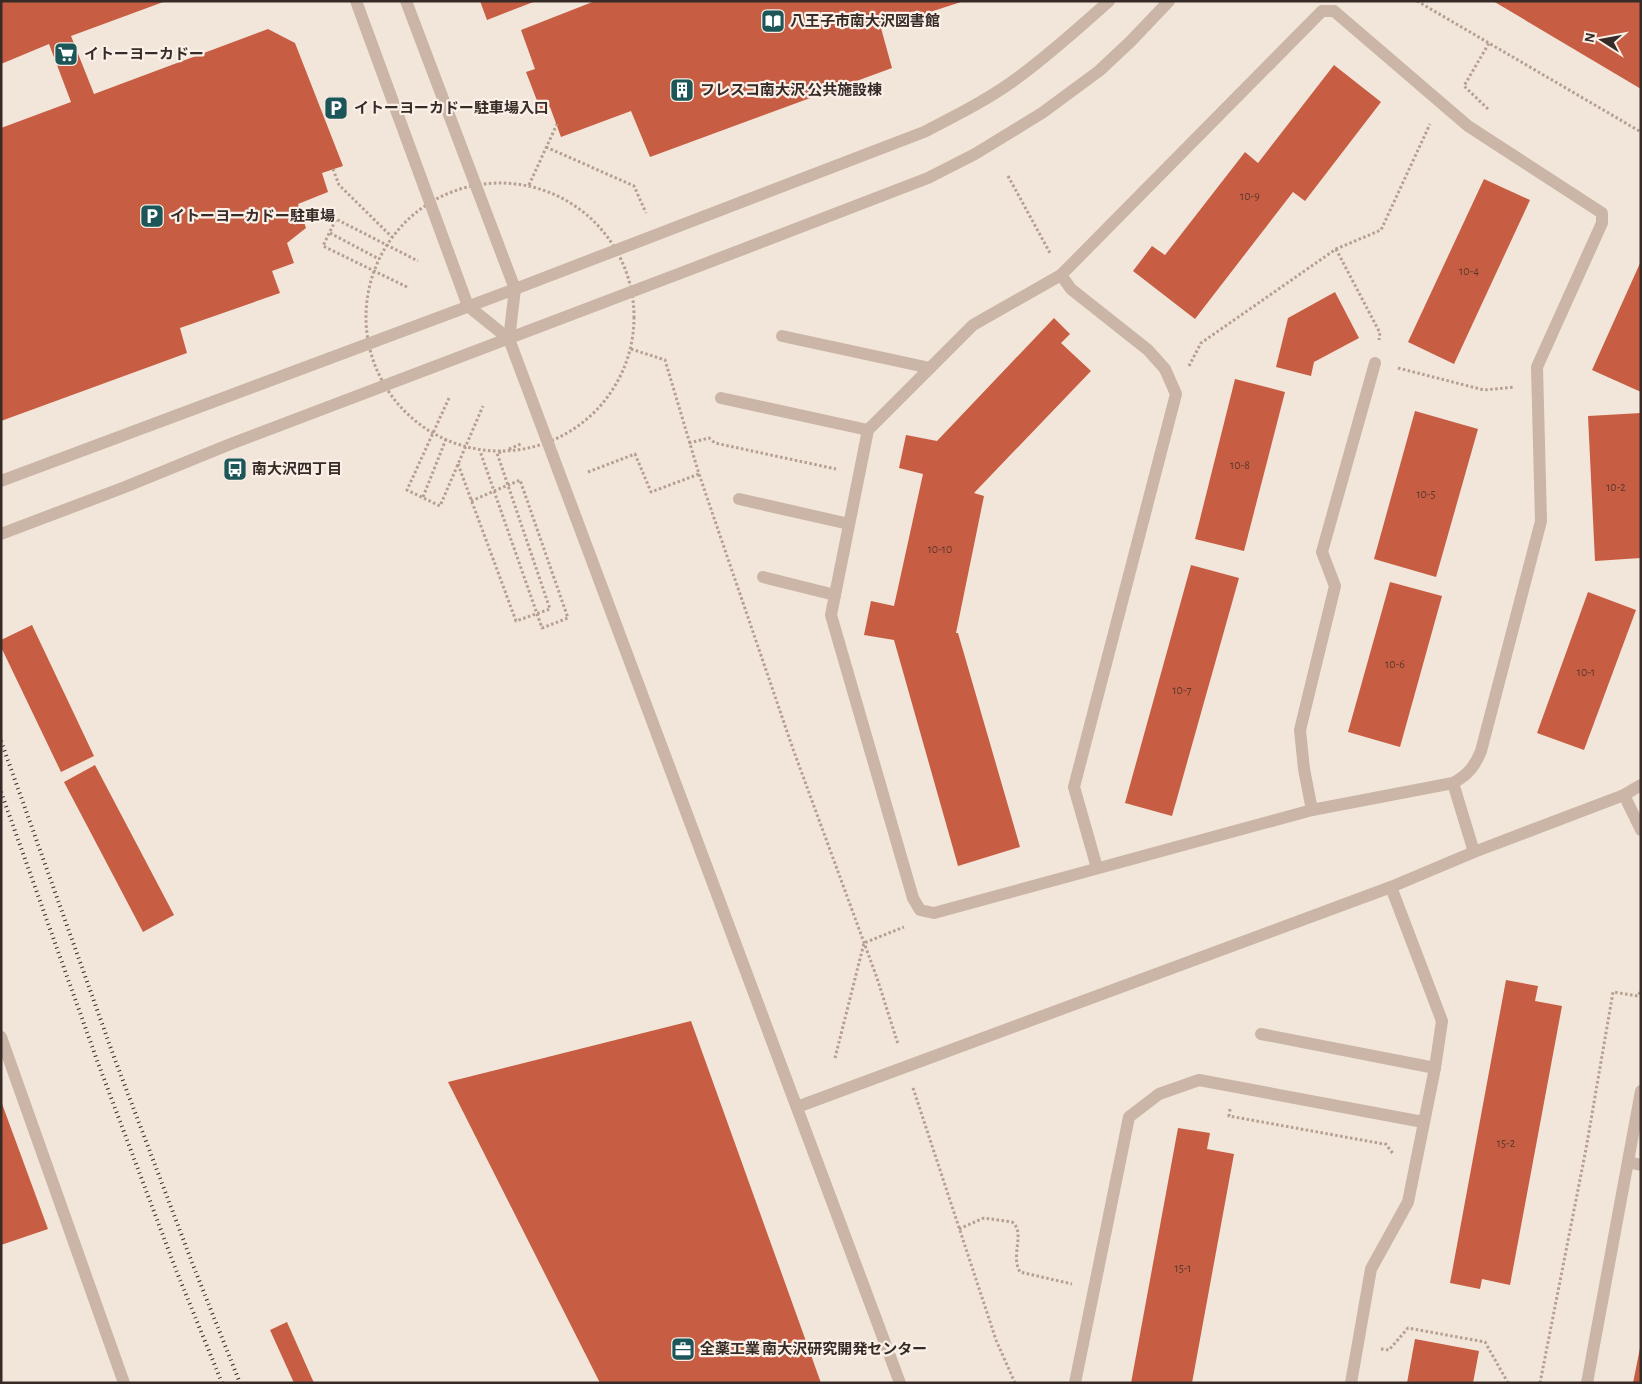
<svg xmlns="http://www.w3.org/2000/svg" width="1642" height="1384" font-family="'Alegreya Sans','Noto Sans JP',sans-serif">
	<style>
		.building { fill: #c75e43 }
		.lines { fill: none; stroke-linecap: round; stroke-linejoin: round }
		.path { stroke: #b69f90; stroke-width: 3; stroke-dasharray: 2.5 2.5; stroke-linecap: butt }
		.minor { stroke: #cab5a6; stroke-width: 12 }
		.rail { stroke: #362b27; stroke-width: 4; stroke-dasharray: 1 4; stroke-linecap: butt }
		.labels { text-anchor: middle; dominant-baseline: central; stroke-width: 4.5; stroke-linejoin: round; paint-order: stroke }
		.number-label { font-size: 12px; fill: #5a382e }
		.poi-label { font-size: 15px; font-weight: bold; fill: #362b27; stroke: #faf0e7; text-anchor: start }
	</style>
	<rect width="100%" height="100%" fill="#f2e6da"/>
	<g class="building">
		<path d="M1 1H166L71 36 94 94 268 29 295 43 343 166 322 173 328 192 298 204 306 228 287 243 294 263 272 271 280 293 180 328 187 353 1 421V128L71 102 49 44 1 64Z"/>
		<path d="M480 1H536L487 20Z"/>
		<path d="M595 1H961V2L881 28 892 68 650 157 631 111 561 137 550 107 541 111 526 72 535 69 521 30Z"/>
		<path d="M1493 1H1641V89Z"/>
		<path d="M1334 65 1381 102 1305 201 1293 192 1195 319 1133 271 1152 246 1165 255 1245 152 1258 163Z"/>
		<path d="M1484 179 1530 200 1454 364 1408 342Z"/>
		<path d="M1641 261V392L1592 370Z"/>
		<path d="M1335 292 1359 338 1314 362 1311 376 1276 367 1288 318Z"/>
		<path d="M1054 318 1070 334 1061 343 1091 371 974 493 984 496 956 633H958L1020 847 958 866 894 640 864 635 871 601 894 606 923 474 899 468 906 435 937 441Z"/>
		<path d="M1235 379 1285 392 1244 551 1195 539Z"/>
		<path d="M1415 411 1478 429 1436 577 1374 559Z"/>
		<path d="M1641 413V558L1595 561 1588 416Z"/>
		<path d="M1191 565 1239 578 1172 816 1125 803Z"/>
		<path d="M1390 582 1442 596 1400 747 1348 732Z"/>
		<path d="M1588 592 1636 610 1584 750 1537 733Z"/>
		<path d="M32 625 94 756 61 772 1 647V640Z"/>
		<path d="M95 765 174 915 143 932 64 782Z"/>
		<path d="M1506 980 1538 986 1535 1001 1562 1006 1510 1285 1482 1279 1480 1289 1450 1283Z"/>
		<path d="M691 1021 821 1383H600L448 1082Z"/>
		<path d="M1 1101 48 1229 1 1245Z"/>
		<path d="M1178 1128 1210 1133 1207 1149 1234 1154 1192 1383H1131Z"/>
		<path d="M287 1322 314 1383H294L270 1330Z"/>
		<path d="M1415 1339 1479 1351 1473 1383H1407Z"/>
		<path d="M1640 1348 1641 1383H1633Z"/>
	</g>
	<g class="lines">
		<g class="path">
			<path d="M1417 1 1641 132"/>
			<path d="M1488 109 1464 86 1489 43"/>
			<path d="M546 147 634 186 646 213"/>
			<path d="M333 169 339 185 392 237"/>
			<path d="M1008 176 1050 253"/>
			<circle cx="500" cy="317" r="134"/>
			<path d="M529 185 557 124"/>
			<path d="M330 233 379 259"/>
			<path d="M1336 249 1380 333 1379 340"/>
			<path d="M407 287 323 246 336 219 418 261"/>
			<path d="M631 349 665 360 699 474 793 749 877 978 898 1044"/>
			<path d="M1189 366 1201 343 1336 249 1381 230 1430 124"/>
			<path d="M1398 368 1484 390 1514 387"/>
			<path d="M449 398 407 490 440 506 483 406"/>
			<path d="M689 443 709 438 715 443 836 469"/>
			<path d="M509 449 521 444"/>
			<path d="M458 464 516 621 550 609 497 453 504 451"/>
			<path d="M588 472 635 454 651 492 699 474"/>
			<path d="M423 497 446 439"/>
			<path d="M471 501 520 480 568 618 542 628 480 451"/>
			<path d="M835 1058 864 943 904 927"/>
			<path d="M913 1088 996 1340 1015 1383"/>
			<path d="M1230 1109 1229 1116 1384 1144"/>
			<path d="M1385 1143 1394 1155"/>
			<path d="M959 1229 984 1218 1012 1222C1026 1232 1010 1255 1020 1272L1072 1284"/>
			<path d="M1381 1349 1389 1350 1408 1328 1485 1342 1508 1383"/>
			<path d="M1540 1383 1586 1149 1613 992 1638 996 1641 990"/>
		</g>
		<g class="minor">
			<path d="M356 1 468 306 509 339"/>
			<path d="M406 1 515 289 509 339 900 1383"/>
			<path d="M1061 275 1071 289 1148 350 1165 369 1176 394 1074 787 1097 868"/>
			<path d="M782 336 930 368"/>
			<path d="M721 398 868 430"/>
			<path d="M1 481 515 289 924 132C957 115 991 98 1020 76 1051 53 1080 27 1109 1"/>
			<path d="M739 499 849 524"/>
			<path d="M1 534 125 487 228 445 694 268 928 178 975 154 1042 113 1099 71 1131 41 1169 1"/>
			<path d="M763 577 835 595"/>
			<path d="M1453 783C1468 775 1475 766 1481 751L1541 521 1537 367 1602 223V213L1468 126 1334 11H1322L1061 275 973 325 868 430 831 615 913 898 920 910 934 913 1312 810 1453 783 1474 852"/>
			<path d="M1624 795 1641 830"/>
			<path d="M1312 810 1304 769 1300 730 1335 586 1322 552 1375 363"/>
			<path d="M1261 1034 1435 1068"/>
			<path d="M1 1037 124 1383"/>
			<path d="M797 1107 1391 887 1474 852 1624 795 1641 785"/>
			<path d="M1628 1162 1641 1165"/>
			<path d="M1075 1383 1129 1117 1159 1094 1199 1080 1423 1122"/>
			<path d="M1351 1383 1371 1269 1408 1202 1435 1068 1442 1021 1391 887"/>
			<path d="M1587 1383 1641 1091"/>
		</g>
		<g class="rail">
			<path d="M1 741 114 1057 193 1265 240 1383"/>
			<path d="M1 792 98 1063 176 1270 222 1383"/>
		</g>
	</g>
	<defs>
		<g id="library-square" transform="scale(1.25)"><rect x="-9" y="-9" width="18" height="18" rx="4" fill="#1c5658" stroke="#faf0e7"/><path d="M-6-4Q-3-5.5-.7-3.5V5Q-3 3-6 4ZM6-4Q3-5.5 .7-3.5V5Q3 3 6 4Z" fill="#fff"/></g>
		<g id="supermarket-square" transform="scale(1.25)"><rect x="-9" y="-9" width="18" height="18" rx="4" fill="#1c5658" stroke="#faf0e7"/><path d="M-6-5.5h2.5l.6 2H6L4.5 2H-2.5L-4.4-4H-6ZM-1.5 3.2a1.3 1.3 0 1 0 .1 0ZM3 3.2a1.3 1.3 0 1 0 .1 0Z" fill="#fff"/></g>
		<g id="building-square" transform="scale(1.25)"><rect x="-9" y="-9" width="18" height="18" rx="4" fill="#1c5658" stroke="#faf0e7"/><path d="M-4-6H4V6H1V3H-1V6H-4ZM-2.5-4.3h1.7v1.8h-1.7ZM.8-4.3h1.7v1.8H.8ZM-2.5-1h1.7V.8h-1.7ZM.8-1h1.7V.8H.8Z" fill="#fff"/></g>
		<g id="parking-square" transform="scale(1.25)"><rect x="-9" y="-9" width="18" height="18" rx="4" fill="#1c5658" stroke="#faf0e7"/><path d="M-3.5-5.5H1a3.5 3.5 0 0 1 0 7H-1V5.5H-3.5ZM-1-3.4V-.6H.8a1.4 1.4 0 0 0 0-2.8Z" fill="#fff"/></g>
		<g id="bus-square" transform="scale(1.25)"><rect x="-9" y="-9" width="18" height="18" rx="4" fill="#1c5658" stroke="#faf0e7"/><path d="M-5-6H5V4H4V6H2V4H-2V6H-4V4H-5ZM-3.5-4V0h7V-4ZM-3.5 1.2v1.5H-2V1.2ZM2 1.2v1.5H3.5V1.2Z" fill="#fff"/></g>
		<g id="office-square" transform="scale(1.25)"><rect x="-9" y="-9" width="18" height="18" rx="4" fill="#1c5658" stroke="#faf0e7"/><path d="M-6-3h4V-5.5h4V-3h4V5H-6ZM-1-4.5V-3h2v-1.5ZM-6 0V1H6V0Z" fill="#fff"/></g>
	</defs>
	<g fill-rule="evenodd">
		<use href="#library-square" x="773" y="21"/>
		<use href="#supermarket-square" x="66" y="54"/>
		<use href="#building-square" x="682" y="90"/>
		<use href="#parking-square" x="336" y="108"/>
		<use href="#parking-square" x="152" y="216"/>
		<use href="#bus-square" x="235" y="469"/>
		<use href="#office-square" x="683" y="1349"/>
	</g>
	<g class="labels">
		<g class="number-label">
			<text x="1250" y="196">10-9</text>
			<text x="1469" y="271">10-4</text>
			<text x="1240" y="465">10-8</text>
			<text x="1616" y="487">10-2</text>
			<text x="1426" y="494">10-5</text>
			<text x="940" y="549">10-10</text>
			<text x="1395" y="664">10-6</text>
			<text x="1586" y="672">10-1</text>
			<text x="1182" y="690">10-7</text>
			<text x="1506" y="1143">15-2</text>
			<text x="1183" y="1268">15-1</text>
		</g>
		<g class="poi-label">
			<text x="790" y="21">八王子市南大沢図書館</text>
			<text x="84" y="54">イトーヨーカドー</text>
			<text x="700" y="90">フレスコ南大沢 公共施設棟</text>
			<text x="354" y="108">イトーヨーカドー駐車場入口</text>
			<text x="170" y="216">イトーヨーカドー駐車場</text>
			<text x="252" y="469">南大沢四丁目</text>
			<text x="700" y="1349">全薬工業 南大沢研究開発センター</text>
		</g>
	</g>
	<rect width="1642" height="1384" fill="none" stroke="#362b27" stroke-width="5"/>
	<g transform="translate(1602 40) rotate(281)" stroke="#faf0e7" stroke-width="4" paint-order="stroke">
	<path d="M0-4L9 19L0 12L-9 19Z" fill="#362b27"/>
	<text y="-8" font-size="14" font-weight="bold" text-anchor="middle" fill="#362b27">N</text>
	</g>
</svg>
